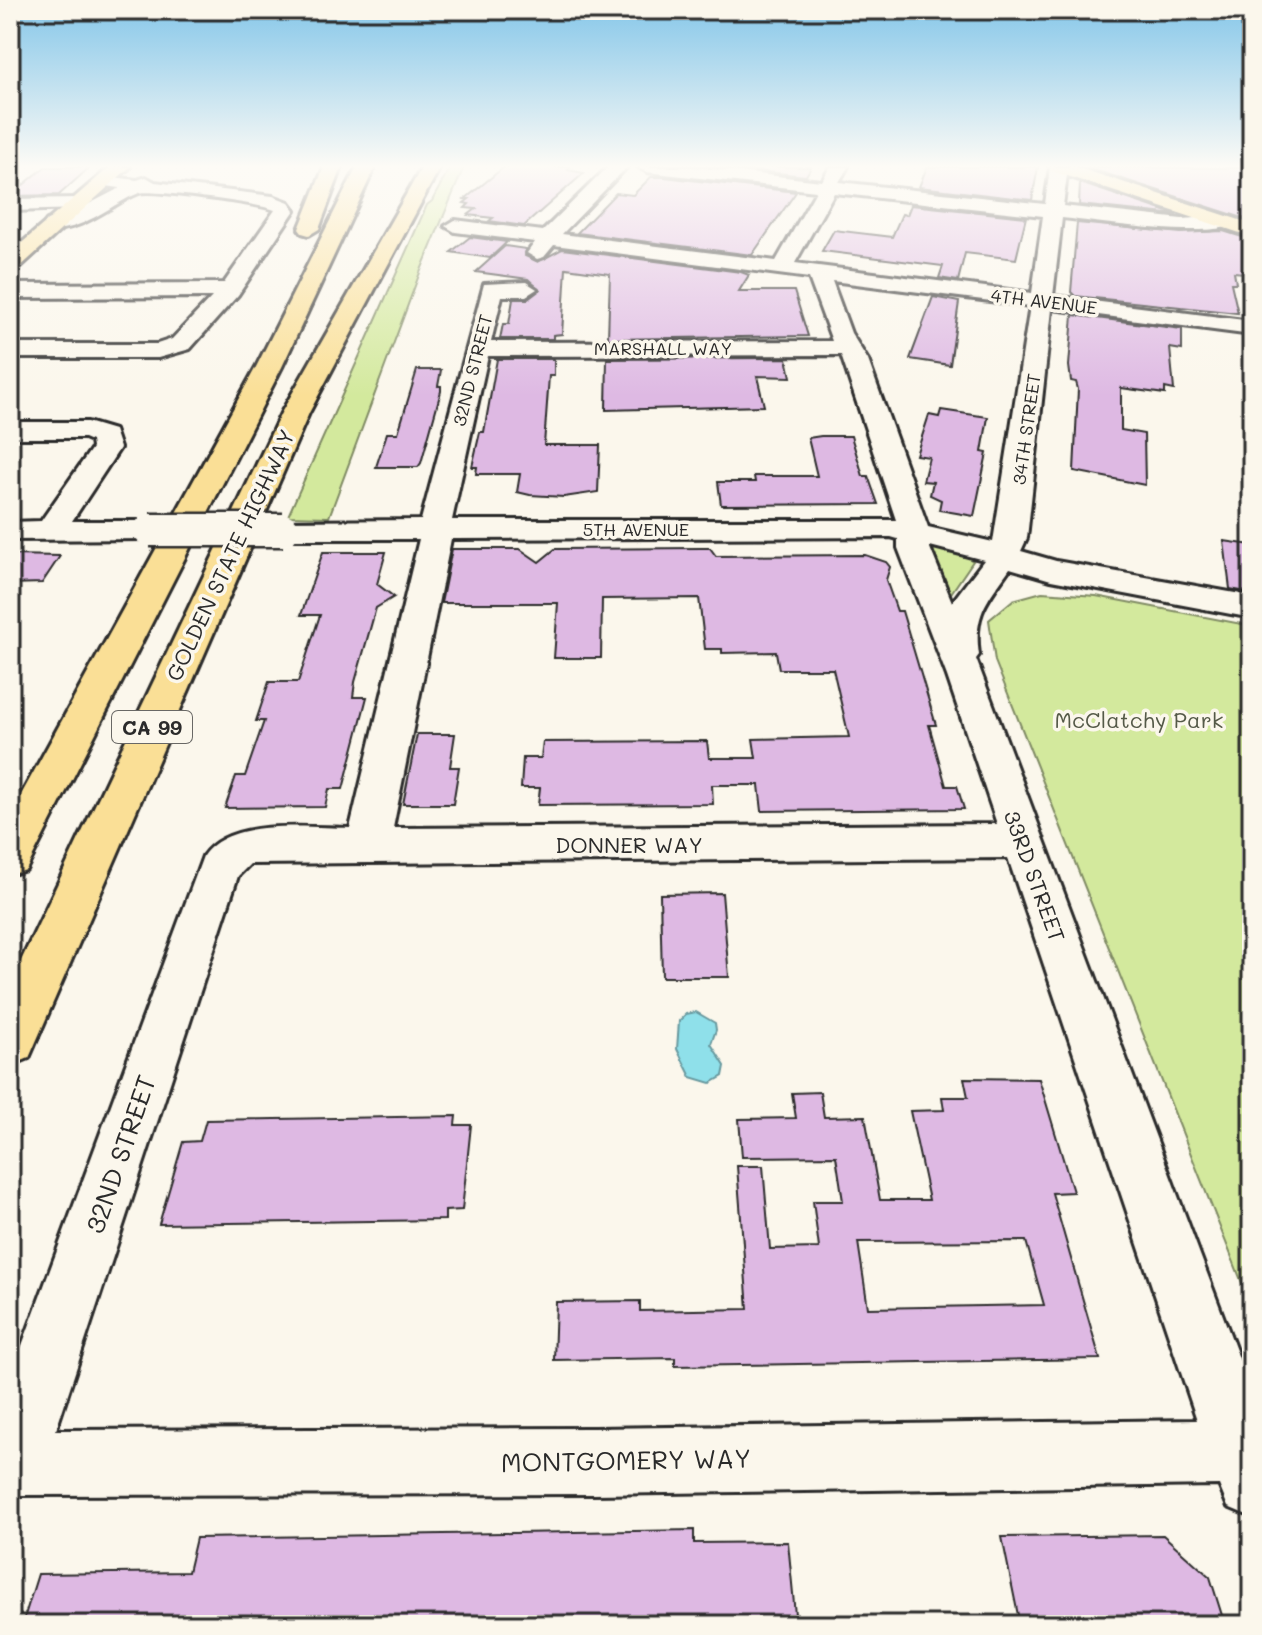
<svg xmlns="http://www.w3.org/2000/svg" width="1262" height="1635" font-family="Mali,sans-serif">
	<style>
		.green { fill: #d3e99d; stroke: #7f8a64; stroke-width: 2 }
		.water { fill: #8fe0ea; stroke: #67989e; stroke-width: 2 }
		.building { fill: #deb9e3; stroke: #2b2b2b; stroke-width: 2; fill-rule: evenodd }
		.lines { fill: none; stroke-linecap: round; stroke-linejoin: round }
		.minor-casing { stroke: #2b2b2b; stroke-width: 6 }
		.major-casing { stroke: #2b2b2b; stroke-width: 6 }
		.highway-casing { stroke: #2b2b2b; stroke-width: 6 }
		.minor { fill: #fbf7ec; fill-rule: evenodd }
		.major { fill: #fadf96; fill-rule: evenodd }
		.highway { fill: #fadf96; fill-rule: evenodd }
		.minor-bridge-casing { stroke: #2b2b2b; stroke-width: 37; stroke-linecap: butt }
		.minor-bridge { stroke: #fbf7ec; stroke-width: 32 }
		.labels { text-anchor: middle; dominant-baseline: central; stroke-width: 7; stroke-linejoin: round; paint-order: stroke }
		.far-street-label { font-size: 18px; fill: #2b2b2b; stroke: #fbf7ec }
		.shield { fill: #fbf7ec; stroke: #696865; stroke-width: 2 }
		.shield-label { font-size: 20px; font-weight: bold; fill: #2b2b2b }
		.street-label { font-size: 22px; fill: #2b2b2b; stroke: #fbf7ec }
		.park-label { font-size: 22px; fill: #555a48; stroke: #fbf7ec }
		.near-street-label { font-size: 26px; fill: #2b2b2b; stroke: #fbf7ec }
	</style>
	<rect width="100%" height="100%" fill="#fbf7ec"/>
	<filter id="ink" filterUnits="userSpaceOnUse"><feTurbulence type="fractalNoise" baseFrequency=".0125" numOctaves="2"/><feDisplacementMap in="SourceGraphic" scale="16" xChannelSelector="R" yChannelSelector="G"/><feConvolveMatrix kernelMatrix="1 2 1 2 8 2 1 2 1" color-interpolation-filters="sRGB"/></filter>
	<g filter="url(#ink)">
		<g class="green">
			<path d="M450 167H464L419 275 329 517 288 516 427 205 432 201Z"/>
			<path d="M927 547 965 556 973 561 947 599Z"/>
			<path d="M1042 592 1096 596 1252 626V1308L995 661 989 620 1013 600Z"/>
		</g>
		<path class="water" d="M696 1012 715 1023 716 1030 711 1044 725 1066 723 1076 711 1083 691 1077 677 1049 679 1021 686 1014Z"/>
		<g class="building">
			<path d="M45 167H90L59 195 10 196Z"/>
			<path d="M504 167H570L568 170 584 173 524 226 489 221 493 218 468 215 476 209 465 208 469 204 464 203 469 199H465Z"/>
			<path d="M719 167H811L806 176Z"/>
			<path d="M927 167H1038L1032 200 919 187Z"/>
			<path d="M1085 167 1252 168V221Z"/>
			<path d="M651 177H664L796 192 752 255 577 233 616 193 633 195Z"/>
			<path d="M1080 183 1177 215 1079 205Z"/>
			<path d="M911 205 1026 217 1016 259 965 253 958 281 939 278 943 266 822 251 834 230 892 237 902 214 907 215Z"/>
			<path d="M1077 223 1181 233 1223 231 1252 240V274L1234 272 1236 283H1231L1238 313 1075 296 1071 292Z"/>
			<path d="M470 237 507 242 490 258 451 252Z"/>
			<path d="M505 246 526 249 525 256 538 262 562 249 741 272 749 275 739 291H794L808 336 608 339 610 274 566 268 562 334 553 335V339H500L503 324H509L513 299H528L540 290 528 279 476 272Z"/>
			<path d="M933 297 959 302 950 365 910 359Z"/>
			<path d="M1073 315 1182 329V350L1170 348 1174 390 1165 388V394L1121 388V430L1144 434 1145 485 1074 471 1078 389 1076 382 1071 381 1069 366Z"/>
			<path d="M787 358 791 377 757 376 764 406 606 410 607 359Z"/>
			<path d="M497 359H554V376H549L544 445H600L598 492 564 497 530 495 517 492 520 474H476L477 467H472L480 432H484Z"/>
			<path d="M417 370H441L438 386H441V391L421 463 418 467H376L387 433H398Z"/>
			<path d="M941 410 988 417 982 452 987 453 974 516 939 510 941 500 930 495 933 482 923 481 929 457 916 455 929 415 939 417Z"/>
			<path d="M821 436H851L863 476H868L878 504 721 505 718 482H755L754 476H817L808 438Z"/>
			<path d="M1224 541 1252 545V593L1230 589Z"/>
			<path d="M702 548H710L716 556 865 555 886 562 890 567 886 580 897 611H902L936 725H929L946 786H957L964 809 762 811 759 785H712L713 804 538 805 540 788H521L523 758H541L543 742 707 741 709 758H756L753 739 849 737 833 669H779L776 652 722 653V649H705L699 598 602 599 601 658H554L558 603H441L452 549H520L539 562 555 549Z"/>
			<path d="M323 552H386L377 584 394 597 376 608 355 682 353 697H367L343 789H329L325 807 225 808 236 776H245L264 721H256L269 682H298L320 615H301Z"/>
			<path d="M10 555 60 556 42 583 10 584Z"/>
			<path d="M417 734H455L450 767H459L453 804H403Z"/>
			<path d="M722 893 729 977H662L660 894Z"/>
			<path d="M964 1078 1039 1079 1073 1192 1052 1193 1100 1359 675 1366V1358L554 1360 556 1302 640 1301V1311L748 1309 737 1166H763L770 1249 819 1248 813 1201H843L836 1156 742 1157 739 1119 796 1118 792 1093 820 1092 824 1117 865 1116 880 1200H929L910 1111 944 1110 942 1097H968ZM1026 1241 1044 1305 868 1308 858 1242Z"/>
			<path d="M456 1116 455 1125H471L462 1210 445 1211V1220L159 1224 183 1142 200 1141 206 1120Z"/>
			<path d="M694 1530V1543L788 1542 796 1625H22L38 1574 188 1572 196 1538Z"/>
			<path d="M1163 1535 1210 1577 1225 1625H1020L1002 1537Z"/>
		</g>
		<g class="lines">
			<g class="minor-casing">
				<g id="minor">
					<path d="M608 167H627L562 234 776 261 816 191 647 172 638 167H694L822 181 830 167H848L839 182 1045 204 1050 167H1068L1063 206 1182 219 1226 216 1236 222C1218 241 1092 221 1062 218L1053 296 1252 321V335L1052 309 1027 538 1021 551 1056 561 1252 596V618L1051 580 1010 568C988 600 973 613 979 655L976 659 1252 1393V1517L1228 1507 1219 1485 594 1494 10 1495V1378L203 856C229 817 309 828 350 828L419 539H283L272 537 267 530 272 523 283 521 421 520 484 284 526 282 537 289 526 296H502L491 342 832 341 809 278 554 245 544 257 537 259 527 253 535 242 455 232 445 226 455 220 543 231ZM834 193 1043 216 1032 293 795 263ZM832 281 1030 306 993 542 928 527 868 360 851 333ZM841 355 896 520H452L488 356ZM891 537 898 539V548L947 676 997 824 393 828 451 539ZM930 546 984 560 952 602 930 548ZM1008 858 1197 1420 594 1428 56 1430 238 876 250 864Z"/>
					<path d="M105 176 137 180 146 177 155 182 273 196 289 202 295 210 238 295 190 349 158 358H10V344H157L172 339 212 297 10 298V284L224 283 275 210C263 204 149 189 139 193 112 203 78 236 47 228L44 224 47 220 80 209 10 211V199L77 198 84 200 85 206 120 188 99 185 96 181Z"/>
					<path d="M10 422H87L114 430 120 448 72 521H150L161 523 166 530 161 537 150 539 10 540V522L41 521 92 448 91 441 84 438H10Z"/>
				</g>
			</g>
			<g class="major-casing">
				<g id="major">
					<path d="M110 167H130L18 269 10 271V253Z"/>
					<path d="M1049 167H1076L1252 224V237L1052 171Z"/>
				</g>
			</g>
			<g class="highway-casing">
				<g id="highway">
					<path d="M324 167H342L319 229 309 235 302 233 299 229Z"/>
					<path d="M357 167H375L282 367 26 870 10 875V815L256 367Z"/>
					<path d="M422 167H440L309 413 29 1058 10 1066V984L281 413Z"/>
				</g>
			</g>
			<use href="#minor" class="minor"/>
			<use href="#major" class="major"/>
			<use href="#highway" class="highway"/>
			<g class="minor-bridge-casing">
				<path id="minor-bridge" d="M150 530H283"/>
			</g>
			<use href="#minor-bridge" class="minor-bridge"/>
		</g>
	</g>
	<linearGradient id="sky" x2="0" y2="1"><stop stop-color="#84c6e9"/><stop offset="0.42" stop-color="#fdfbf6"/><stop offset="1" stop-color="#fdfbf6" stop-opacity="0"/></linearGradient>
	<rect width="1262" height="396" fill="url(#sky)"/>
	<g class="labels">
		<g class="far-street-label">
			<text transform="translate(1044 301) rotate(7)">4TH AVENUE</text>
			<text x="663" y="348">MARSHALL WAY</text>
			<text transform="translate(472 370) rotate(-76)">32ND STREET</text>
			<text transform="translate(1026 429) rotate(-82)">34TH STREET</text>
			<text x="636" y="529">5TH AVENUE</text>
		</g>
		<rect class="shield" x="112" y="711" width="80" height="32" rx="6"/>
		<g class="shield-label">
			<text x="152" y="727">CA 99</text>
		</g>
		<g class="street-label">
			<text transform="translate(230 555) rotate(-65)">GOLDEN STATE HIGHWAY</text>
			<text x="629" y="844">DONNER WAY</text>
			<text transform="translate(1035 876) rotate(70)">33RD STREET</text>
		</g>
		<g class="park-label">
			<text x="1139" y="719">McClatchy Park</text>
		</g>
		<g class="near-street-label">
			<text transform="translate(120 1154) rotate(-71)">32ND STREET</text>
			<text transform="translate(626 1460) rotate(-1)">MONTGOMERY WAY</text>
		</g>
	</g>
	<rect width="1262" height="1635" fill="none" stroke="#fbf7ec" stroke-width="40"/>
	<rect x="20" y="20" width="1222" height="1595" fill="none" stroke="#2b2b2b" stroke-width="3" filter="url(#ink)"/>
</svg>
